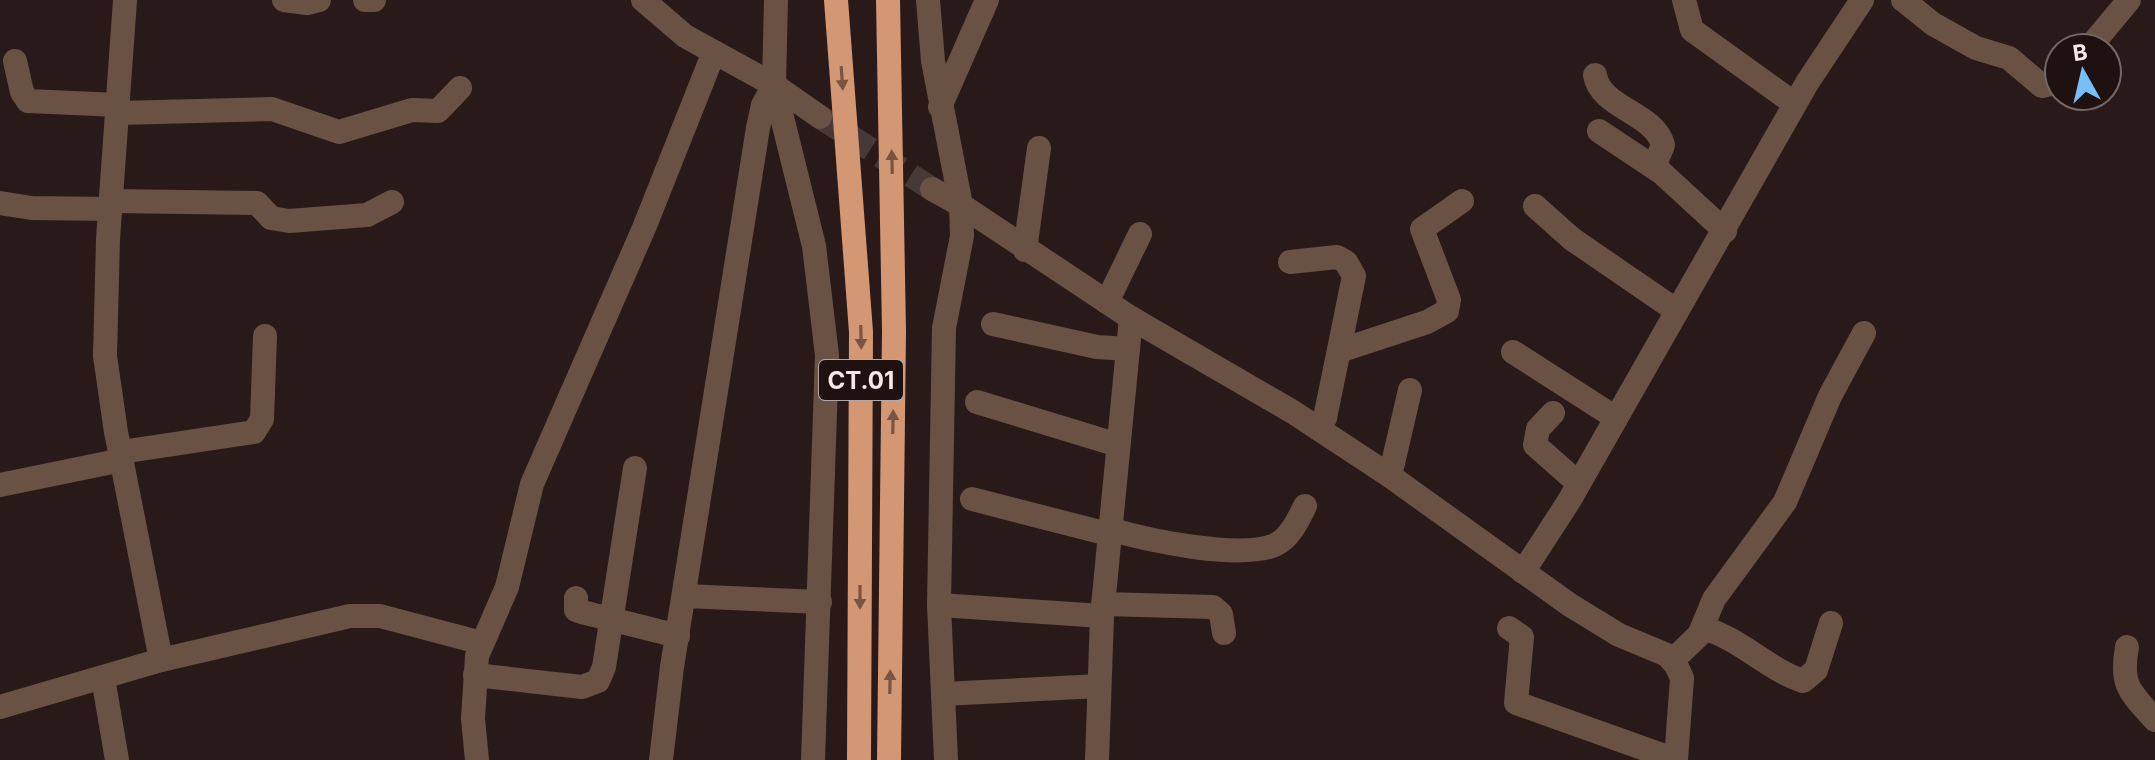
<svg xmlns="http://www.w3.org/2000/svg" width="2155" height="760" font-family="Inter,sans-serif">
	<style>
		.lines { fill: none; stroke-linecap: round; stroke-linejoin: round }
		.minor-tunnel { stroke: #473938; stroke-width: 24; stroke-dasharray: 24 12; stroke-linecap: butt }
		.minor { stroke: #695144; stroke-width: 24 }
		.highway { stroke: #d39774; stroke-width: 24 }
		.oneway { fill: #795442 }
		.labels { text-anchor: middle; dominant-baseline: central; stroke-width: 8; stroke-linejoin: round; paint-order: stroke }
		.shield { fill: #1f1110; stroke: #b4a8a7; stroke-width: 2 }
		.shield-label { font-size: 24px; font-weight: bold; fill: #f4e9e8 }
	</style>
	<rect width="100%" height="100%" fill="#291a19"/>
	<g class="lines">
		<path class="minor-tunnel" d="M820 117 932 189"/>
		<g class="minor">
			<path d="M125 0 108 239 105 356 116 432 161 660"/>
			<path d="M284 0 307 3 319 0"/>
			<path d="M365 0H374"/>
			<path d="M643 0 685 36 774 85 820 117"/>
			<path d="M776 0 774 85 814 246 827 355 813 760"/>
			<path d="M928 0 933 61 961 205 962 236 944 328 939 605 946 760"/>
			<path d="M1684 0 1692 30 1795 104"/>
			<path d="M1903 0 1933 24 1976 48 2009 58 2042 86 2059 82"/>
			<path d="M2089 48 2129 0"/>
			<path d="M15 61 22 92 28 101 118 105"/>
			<path d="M1595 75C1600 108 1655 113 1663 145L1654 167"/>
			<path d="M940 107 987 0"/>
			<path d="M118 113 272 109 339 132 412 110 438 111 460 88"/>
			<path d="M1599 131 1662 173 1725 231"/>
			<path d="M932 189 961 205 1131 318 1293 412 1390 476 1570 605 1619 635 1667 655 1676 665 1682 678 1676 760"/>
			<path d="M112 201 257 203 271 218 289 221 367 215 392 202"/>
			<path d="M0 203 32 208 111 209"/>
			<path d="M1535 206 1572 239 1677 311"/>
			<path d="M1025 250 1039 148"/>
			<path d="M1290 262 1337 257 1346 262 1354 276 1325 418 1319 429"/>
			<path d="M1107 302 1140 234"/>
			<path d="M993 324 1097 347 1128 349"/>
			<path d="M1339 351 1427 322 1447 311 1449 300 1422 229 1462 201"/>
			<path d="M1513 352 1616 418"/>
			<path d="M977 402 1118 445"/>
			<path d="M1553 413 1538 429 1535 445 1578 483"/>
			<path d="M121 452 254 432 262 419 265 336"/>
			<path d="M1390 476 1410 390"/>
			<path d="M0 485 122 460"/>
			<path d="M972 499 1108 534"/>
			<path d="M1109 529C1147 540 1238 560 1275 545 1290 538 1298 520 1305 506"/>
			<path d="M1523 572 1569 501 1807 83 1862 0"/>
			<path d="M685 596 820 602"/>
			<path d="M576 598V610L582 612 678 636"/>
			<path d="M1103 604 1213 607 1221 614 1224 633"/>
			<path d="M939 605 1102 616"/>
			<path d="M1509 628 1522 637 1516 703 1676 760"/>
			<path d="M1703 628C1741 639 1767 669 1803 681L1816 670 1831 623"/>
			<path d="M2127 647C2120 686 2130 692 2155 720"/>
			<path d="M1673 660 1699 635 1714 599 1785 502 1830 396 1864 333"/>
			<path d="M475 675 582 687 598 681 604 667 635 468"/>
			<path d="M103 678 117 760"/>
			<path d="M943 694 1099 686"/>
			<path d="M0 707 161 660 350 616H380L482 643"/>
			<path d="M477 760 473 719 477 656 507 587 532 484 644 228 714 52"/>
			<path d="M661 760 672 667 758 128 763 105 774 85"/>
			<path d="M1097 760 1102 616 1131 318"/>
		</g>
		<g class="highway">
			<path d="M836 0 861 332 859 760"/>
			<path d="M888 0 894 331 889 760"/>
		</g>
	</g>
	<defs><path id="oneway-solid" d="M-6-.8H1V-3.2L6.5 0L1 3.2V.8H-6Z" transform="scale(2)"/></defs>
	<g class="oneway">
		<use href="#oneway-solid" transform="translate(842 78) rotate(86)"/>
		<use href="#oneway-solid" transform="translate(892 162) rotate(-91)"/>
		<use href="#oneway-solid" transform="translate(861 337) rotate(89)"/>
		<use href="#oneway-solid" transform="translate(893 422) rotate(-89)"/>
		<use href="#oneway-solid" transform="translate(860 597) rotate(90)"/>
		<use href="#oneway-solid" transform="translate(890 682) rotate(-89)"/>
	</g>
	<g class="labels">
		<rect class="shield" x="819" y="360" width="84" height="40" rx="6"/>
		<g class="shield-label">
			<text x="861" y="380">CT.01</text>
		</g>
	</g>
	<g transform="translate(2083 72) rotate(352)"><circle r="38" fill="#1f1110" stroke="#746766" stroke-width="2"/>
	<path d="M0-6L14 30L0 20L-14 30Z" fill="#78bff7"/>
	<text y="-12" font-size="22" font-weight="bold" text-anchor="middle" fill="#f4e9e8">B</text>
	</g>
</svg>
